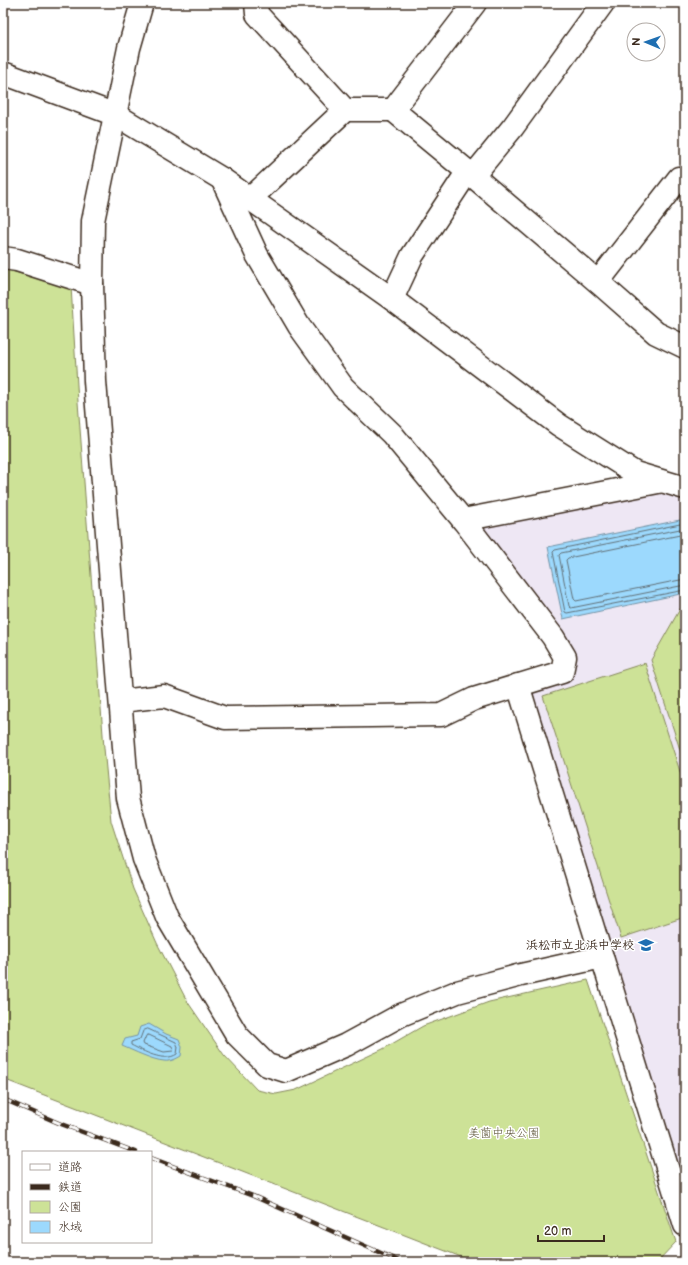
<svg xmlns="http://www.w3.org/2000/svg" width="688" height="1265" font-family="'Balsamiq Sans','Klee One',sans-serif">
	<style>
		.built { fill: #eee7f4 }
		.green { fill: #cde297; stroke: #84865a }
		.water { fill: #9cd9fd; stroke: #7593a4 }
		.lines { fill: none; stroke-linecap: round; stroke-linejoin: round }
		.shore { stroke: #627077; stroke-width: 1 }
		.minor-casing { stroke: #3b2a1e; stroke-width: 25 }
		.minor { stroke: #fff; stroke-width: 22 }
		.rail-casing { stroke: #3b2a1e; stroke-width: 4.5 }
		.rail { stroke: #fff; stroke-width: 3; stroke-dasharray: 9; stroke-linecap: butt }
		.labels { text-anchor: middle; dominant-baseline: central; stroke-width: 3; stroke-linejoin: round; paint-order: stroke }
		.poi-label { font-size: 12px; font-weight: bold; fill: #3b2a1e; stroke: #fff; text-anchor: end }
		.park-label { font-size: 12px; fill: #60583c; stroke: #fff }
	</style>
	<rect width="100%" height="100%" fill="#fff"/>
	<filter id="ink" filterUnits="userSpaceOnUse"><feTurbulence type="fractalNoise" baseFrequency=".025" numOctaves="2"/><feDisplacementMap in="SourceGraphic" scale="8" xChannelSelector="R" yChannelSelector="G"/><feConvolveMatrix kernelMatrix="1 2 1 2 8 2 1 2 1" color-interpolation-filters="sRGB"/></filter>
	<g filter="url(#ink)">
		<path class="built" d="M653 488 685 493V1196L528 694 569 679 479 535 480 524Z"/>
		<g class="green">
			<path d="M3 269 71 286 78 402 104 748 111 821 133 889 157 943 187 1001 224 1055 257 1090 276 1094 296 1090 383 1049 423 1026 489 1002 588 980 676 1242 657 1262H474L3 1079Z"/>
			<path d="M685 608V765L651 660 680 609Z"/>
			<path d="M645 663 685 787V917L621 938 543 696Z"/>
		</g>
		<g class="water">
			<path d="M685 519V593L563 619 548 547Z"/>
			<path d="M149 1024 166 1034 179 1039 182 1047 181 1056C176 1059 170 1062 164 1061 152 1060 134 1051 122 1046L125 1039 137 1036 140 1027Z"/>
		</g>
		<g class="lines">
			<g class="shore">
				<path d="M685 523 555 550 553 552 565 612 567 613 685 590"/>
				<path d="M685 528 561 553 559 555 569 606 571 608 685 585"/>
				<path d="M685 534 568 558 566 560 574 599 576 601 685 579"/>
				<path d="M148 1029 176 1042 178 1047 177 1054C164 1063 143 1051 131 1045V1042L140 1039 143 1031Z"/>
				<path d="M149 1035 172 1046 173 1051 164 1052 144 1045 143 1043 146 1036Z"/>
			</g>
			<g class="minor-casing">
				<g id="minor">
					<path d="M142 3 129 48 93 221 92 284 95 381 128 798 144 859 167 917 237 1035 267 1065 286 1071 346 1045 401 1015 457 992 521 975 602 957 685 1225"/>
					<path d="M256 3 257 14 345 110"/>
					<path d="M475 3 393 110 473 176 598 282 656 333 685 347"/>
					<path d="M3 73 116 115 222 179 392 299 559 425 635 473 685 488"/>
					<path d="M473 176 513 127 603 3"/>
					<path d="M251 198 345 110H393"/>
					<path d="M3 258 17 260 92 284"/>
					<path d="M598 282 679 178"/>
					<path d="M392 299 412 256 468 171"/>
					<path d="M463 520 658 482"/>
					<path d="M518 685 602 957"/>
					<path d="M121 701 164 696 225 718 441 715 474 699 562 672 565 657 553 637 463 520 392 434 343 387 299 326 257 255 222 179"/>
				</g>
			</g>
			<use href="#minor" class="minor"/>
			<g class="rail-casing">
				<g id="rail">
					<path d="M3 1099 61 1124 136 1152"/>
					<path d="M151 1158 253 1196 401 1262"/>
				</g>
			</g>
			<use href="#rail" class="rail"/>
		</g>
	</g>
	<defs>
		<g id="school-bare" transform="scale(1.2)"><path d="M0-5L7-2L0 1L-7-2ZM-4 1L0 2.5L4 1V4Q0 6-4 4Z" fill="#1f6fb2" stroke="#fff" stroke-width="2.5" paint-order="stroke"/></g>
	</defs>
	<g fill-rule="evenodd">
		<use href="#school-bare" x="646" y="945"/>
	</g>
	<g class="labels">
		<g class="poi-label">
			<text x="634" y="945">浜松市立北浜中学校</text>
		</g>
		<g class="park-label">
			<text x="504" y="1133">美薗中央公園</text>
		</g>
	</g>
	<rect width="688" height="1265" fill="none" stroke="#fff" stroke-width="16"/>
	<rect x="8" y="8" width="672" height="1249" fill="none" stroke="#3b2a1e" stroke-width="1.5" filter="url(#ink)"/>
	<rect x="22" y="1151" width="130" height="92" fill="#ffffff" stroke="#b1aaa5"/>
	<rect x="30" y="1164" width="20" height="6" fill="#ffffff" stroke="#b1aaa5"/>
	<text x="58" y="1171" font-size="12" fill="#3b2a1e">道路</text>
	<rect x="30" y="1184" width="20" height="6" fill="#3b2a1e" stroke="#b1aaa5"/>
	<text x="58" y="1191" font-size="12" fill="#3b2a1e">鉄道</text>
	<rect x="30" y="1201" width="20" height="12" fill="#cde297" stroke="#b1aaa5"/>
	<text x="58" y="1211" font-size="12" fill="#3b2a1e">公園</text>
	<rect x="30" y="1221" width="20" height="12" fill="#9cd9fd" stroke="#b1aaa5"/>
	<text x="58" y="1231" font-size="12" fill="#3b2a1e">水域</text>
	<g transform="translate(646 42) rotate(272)"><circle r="19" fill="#ffffff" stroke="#b1aaa5"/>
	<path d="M0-3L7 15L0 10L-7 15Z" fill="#1f6fb2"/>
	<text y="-6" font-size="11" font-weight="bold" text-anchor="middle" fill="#3b2a1e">N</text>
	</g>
	<path d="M538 1235v6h66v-6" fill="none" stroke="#3b2a1e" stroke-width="2"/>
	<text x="544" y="1235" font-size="12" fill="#3b2a1e" stroke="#ffffff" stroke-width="3" paint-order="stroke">20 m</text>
</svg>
